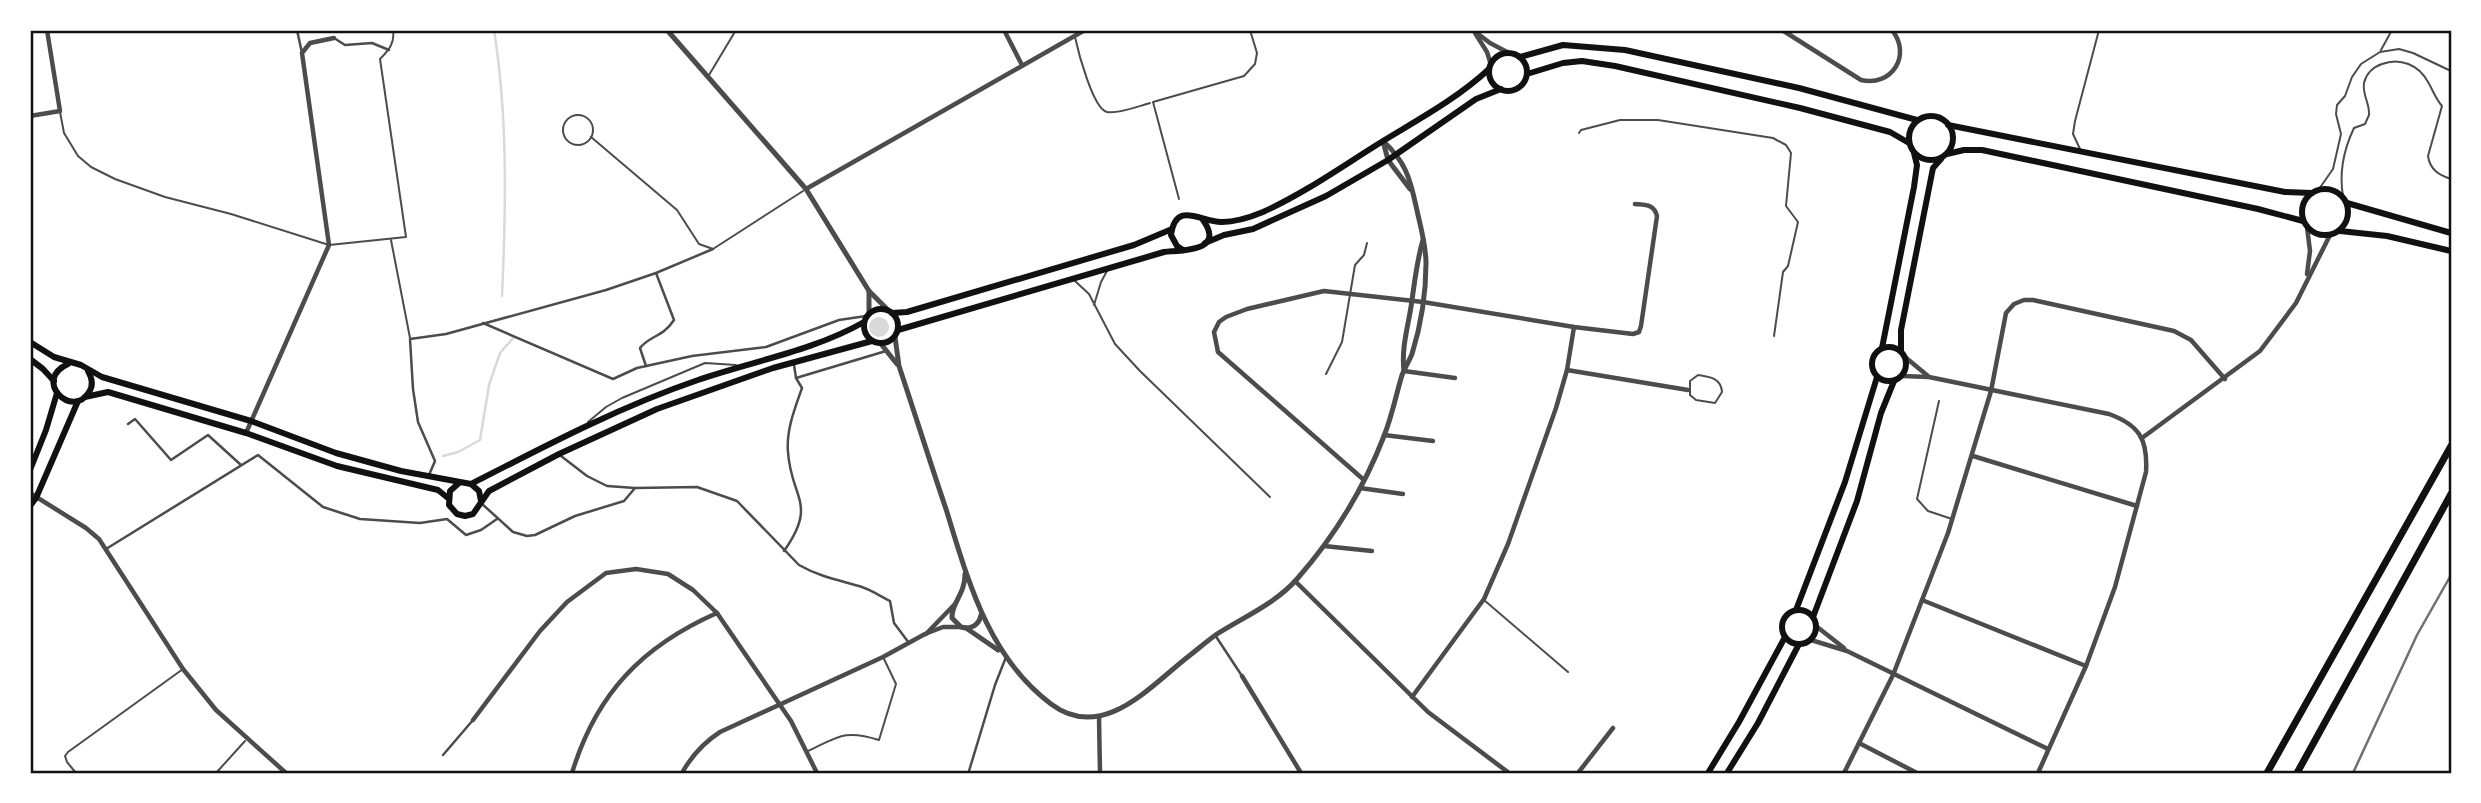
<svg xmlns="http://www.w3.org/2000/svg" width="2481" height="803" font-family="'Fira Sans Condensed',sans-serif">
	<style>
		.water { fill: #d9d9d9 }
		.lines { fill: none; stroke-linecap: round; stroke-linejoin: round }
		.stream { stroke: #d9d9d9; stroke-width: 2.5 }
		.service { stroke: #4c4c4c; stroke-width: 2 }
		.pedestrian { stroke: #4c4c4c; stroke-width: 2.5 }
		.minor { stroke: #4c4c4c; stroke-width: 4.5 }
		.tertiary { stroke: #4c4c4c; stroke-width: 5 }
		.secondary { stroke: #111; stroke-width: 6 }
		.trunk { stroke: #111; stroke-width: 7 }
		.rail { stroke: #707070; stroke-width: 2.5 }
		.neatline { fill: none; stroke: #111; stroke-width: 2.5 }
	</style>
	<rect width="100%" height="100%" fill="#fff"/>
	<circle class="water" cx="879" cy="327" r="10"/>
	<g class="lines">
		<g class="stream">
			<path d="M494 30C508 118 506 207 502 296"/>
			<path d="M443 456 458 452 480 440 489 385 500 353 514 337"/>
		</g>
		<g class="service">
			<path d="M1075 37C1078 51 1093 109 1107 112 1119 114 1139 106 1150 103"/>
			<path d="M2381 50 2392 30"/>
			<path d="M709 75 736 30"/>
			<path d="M60 112 64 133 78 156 91 167 115 179 165 197 231 214 329 245 406 237 380 59C389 50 395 43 393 30"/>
			<circle cx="578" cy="130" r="15"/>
			<path d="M1579 133 1581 130 1620 120H1658L1773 138 1786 145 1791 153 1786 206 1798 222 1788 266 1783 272 1774 336"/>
			<path d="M591 137 677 210 699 244 713 249 803 191"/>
			<path d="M2080 149 2073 134 2075 121 2099 30"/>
			<path d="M2319 189 2333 169 2341 134 2336 114 2337 105 2345 96 2352 77 2361 64 2380 52 2399 49 2413 53 2451 71"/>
			<path d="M2343 196C2339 173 2344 149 2354 128L2365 124 2369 115C2370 103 2362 95 2364 83 2366 74 2373 67 2382 64 2400 57 2419 65 2428 82 2433 90 2435 98 2442 106L2428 156C2430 170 2439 175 2451 179"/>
			<path d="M1179 199 1153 102 1244 76 1255 64 1257 53 1250 30"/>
			<path d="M391 240 410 338"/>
			<path d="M1075 281 1089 294 1115 344 1140 371 1270 497"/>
			<path d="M1094 305 1101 282 1107 271"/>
			<path d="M1326 374 1342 342 1355 265 1364 255 1367 243"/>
			<path d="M1698 375C1710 377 1721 378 1722 392L1715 403 1696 400 1690 395V381Z"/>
			<path d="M1939 401 1917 499 1928 511 1952 519"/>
			<path d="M588 422 606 407 622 398 705 363 736 365"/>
			<path d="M1484 600 1568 672"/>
			<path d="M808 751C838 737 845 729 879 740L896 684 884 659"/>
			<path d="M76 773 67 762 65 756 68 752 183 669"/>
			<path d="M216 773 245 741"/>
		</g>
		<g class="pedestrian">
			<path d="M297 30 302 53"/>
			<path d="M334 38 345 45 372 43 389 50"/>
			<path d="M483 323 613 379 637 368 692 356 766 347 839 320 866 316"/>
			<path d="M646 366 640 348C649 336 663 337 674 320L656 273"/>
			<path d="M796 378 886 351"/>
			<path d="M128 424 135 419 171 460 208 435 241 465"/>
			<path d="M561 456 587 476 607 486 635 488"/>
			<path d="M429 475 435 461 418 422 413 389 410 339 446 334 606 290 656 273 713 249"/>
			<path d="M481 503 513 532 527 536 535 535 575 516 624 501 635 488 697 487 737 501 799 565C818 576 838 580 859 586 870 589 880 596 890 601L894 623 909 643"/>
			<path d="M106 549 258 455 323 507 360 519 420 523 447 519 466 535 481 530 497 519"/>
			<path d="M784 551C818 503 791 499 788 452 786 430 795 408 802 388L796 378 794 365"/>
			<path d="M1215 635 1242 676"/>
			<path d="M443 755 473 720"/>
			<path d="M969 771 995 685 1006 657"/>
		</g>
		<g class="minor">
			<path d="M1004 30 1022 65"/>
			<path d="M1473 30 1490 43 1509 53"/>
			<path d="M1782 30 1861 80C1892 87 1912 55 1892 30"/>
			<path d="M1475 33 1487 52 1491 65"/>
			<path d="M30 116 60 111 47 30"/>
			<path d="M806 189 1085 30"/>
			<path d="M2307 227 2310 251 2307 274"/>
			<path d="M1905 357 1928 376"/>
			<path d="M1567 370 1688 390"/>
			<path d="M1404 371 1455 378"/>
			<path d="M1902 376 1929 377 2109 414C2139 425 2148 439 2146 472L2115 587 2086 666 2038 773"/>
			<path d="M246 433 329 245 302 53 310 43 334 38"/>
			<path d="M1384 435 1433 441"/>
			<path d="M2142 438 2260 351 2296 303 2330 235"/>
			<path d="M1973 456 2137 506"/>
			<path d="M1364 480 1218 352 1214 332 1219 322 1226 317 1247 309 1324 291 1423 302 1574 327 1633 334 1639 332 1641 326 1657 216C1654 204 1646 205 1635 204"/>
			<path d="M1360 488 1403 494"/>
			<path d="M30 493 86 528 99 539 183 669 216 710 286 773"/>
			<path d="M1324 546 1372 551"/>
			<path d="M1295 581 1428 712 1509 773"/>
			<path d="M1922 600 2086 666"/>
			<path d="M1816 626 1844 648"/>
			<path d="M926 634 954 605"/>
			<path d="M1811 640 1847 651 2048 749"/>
			<path d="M1242 676 1301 773"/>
			<path d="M1412 697 1484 599 1508 544 1556 408 1567 370 1574 327"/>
			<path d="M1099 717 1100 773"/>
			<path d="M473 720 540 631 567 602 606 573 636 569 668 574 693 590 717 613 791 721 817 773"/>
			<path d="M1859 743 1917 773"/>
			<path d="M572 773C596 694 642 646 717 613"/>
			<path d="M682 773C692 755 703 743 720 732L883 657 925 634 943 627H960"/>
			<path d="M1578 773 1613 728"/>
			<path d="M1844 773 1893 675 1948 533 1991 391 2006 313 2014 304 2024 300H2033L2174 331 2191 340 2225 379"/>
		</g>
		<g class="tertiary">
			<path d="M667 30 806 189 869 291 888 310"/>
			<path d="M1383 141 1388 160 1410 189"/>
			<path d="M869 312V291"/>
			<path d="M895 337 899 366C915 414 930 462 946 509 968 580 988 657 1051 704 1103 743 1150 686 1189 656 1198 649 1207 641 1217 634 1244 617 1276 603 1297 579 1334 537 1364 488 1384 436 1392 416 1396 395 1402 375 1405 368 1409 361 1412 354 1421 325 1426 293 1426 263 1426 244 1420 225 1416 206 1410 178 1405 161 1383 141"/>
			<path d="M881 344 897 364"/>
			<path d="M1404 371C1401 346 1409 324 1412 300 1415 279 1417 260 1423 240"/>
			<path d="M965 574C965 595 951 603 952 618L961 627C971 630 979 625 981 615"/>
			<path d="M966 628 998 650"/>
		</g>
		<g class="secondary">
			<circle cx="1508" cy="72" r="19"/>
			<path d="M1520 57 1563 45 1625 50 1799 88 1917 120"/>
			<path d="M1527 74 1563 63 1582 61 1615 66 1800 108 1890 132 1909 143"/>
			<circle cx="1931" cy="138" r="22"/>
			<path d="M1948 125 2285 192 2312 193"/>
			<path d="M1947 154 1964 150H1982L2258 209 2303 221"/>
			<circle cx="2325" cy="212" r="23"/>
			<path d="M2347 203 2451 233"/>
			<path d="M2340 231 2387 236 2451 251"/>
			<path d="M1205 243 1224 235 1253 229 1326 196 1388 160 1476 99 1501 89"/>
			<path d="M1183 250 1177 246 1171 235C1176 199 1202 223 1222 222 1236 222 1251 217 1263 212 1305 193 1344 165 1383 141 1419 119 1458 98 1489 69"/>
			<circle cx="881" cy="326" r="17"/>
			<path d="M892 313 907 312 1134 245 1172 229"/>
			<path d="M898 330 1164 252C1181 250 1226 252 1203 220"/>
			<path d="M30 342 54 357 81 365 102 377 251 421 336 453 401 471 471 484 479 491 481 501"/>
			<circle cx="1889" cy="364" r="17"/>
			<path d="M1882 348 1914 187 1917 165 1914 153"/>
			<path d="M1901 351V330L1933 168 1941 159"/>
			<path d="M30 359 43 369 54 381"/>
			<path d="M68 364C32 380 72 420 89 392 94 385 92 378 88 371"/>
			<path d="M85 397 108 392 246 433 337 466 438 490 448 498"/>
			<path d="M30 470 46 430 57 393"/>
			<path d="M459 483 450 491 449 505 457 514 465 516 473 514 489 491 559 454 657 409 773 368 872 341"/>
			<path d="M471 484C545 446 619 407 698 380 753 361 813 351 864 322"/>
			<path d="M30 506 36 498 78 401"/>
			<circle cx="1799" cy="627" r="17"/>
			<path d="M1796 610 1845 482 1877 377"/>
			<path d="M1813 617 1857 501 1881 413 1894 381"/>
			<path d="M1708 773 1739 722 1785 637"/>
			<path d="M1727 773 1758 723 1798 646"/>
		</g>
		<g class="trunk">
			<path d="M2267 773 2451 446"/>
			<path d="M2297 773 2451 494"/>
		</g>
		<path class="rail" d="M2353 773 2417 635 2451 575"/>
	</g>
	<rect width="2481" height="803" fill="none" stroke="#ffffff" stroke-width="63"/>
	<rect x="32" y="32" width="2418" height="740" class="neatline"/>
</svg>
